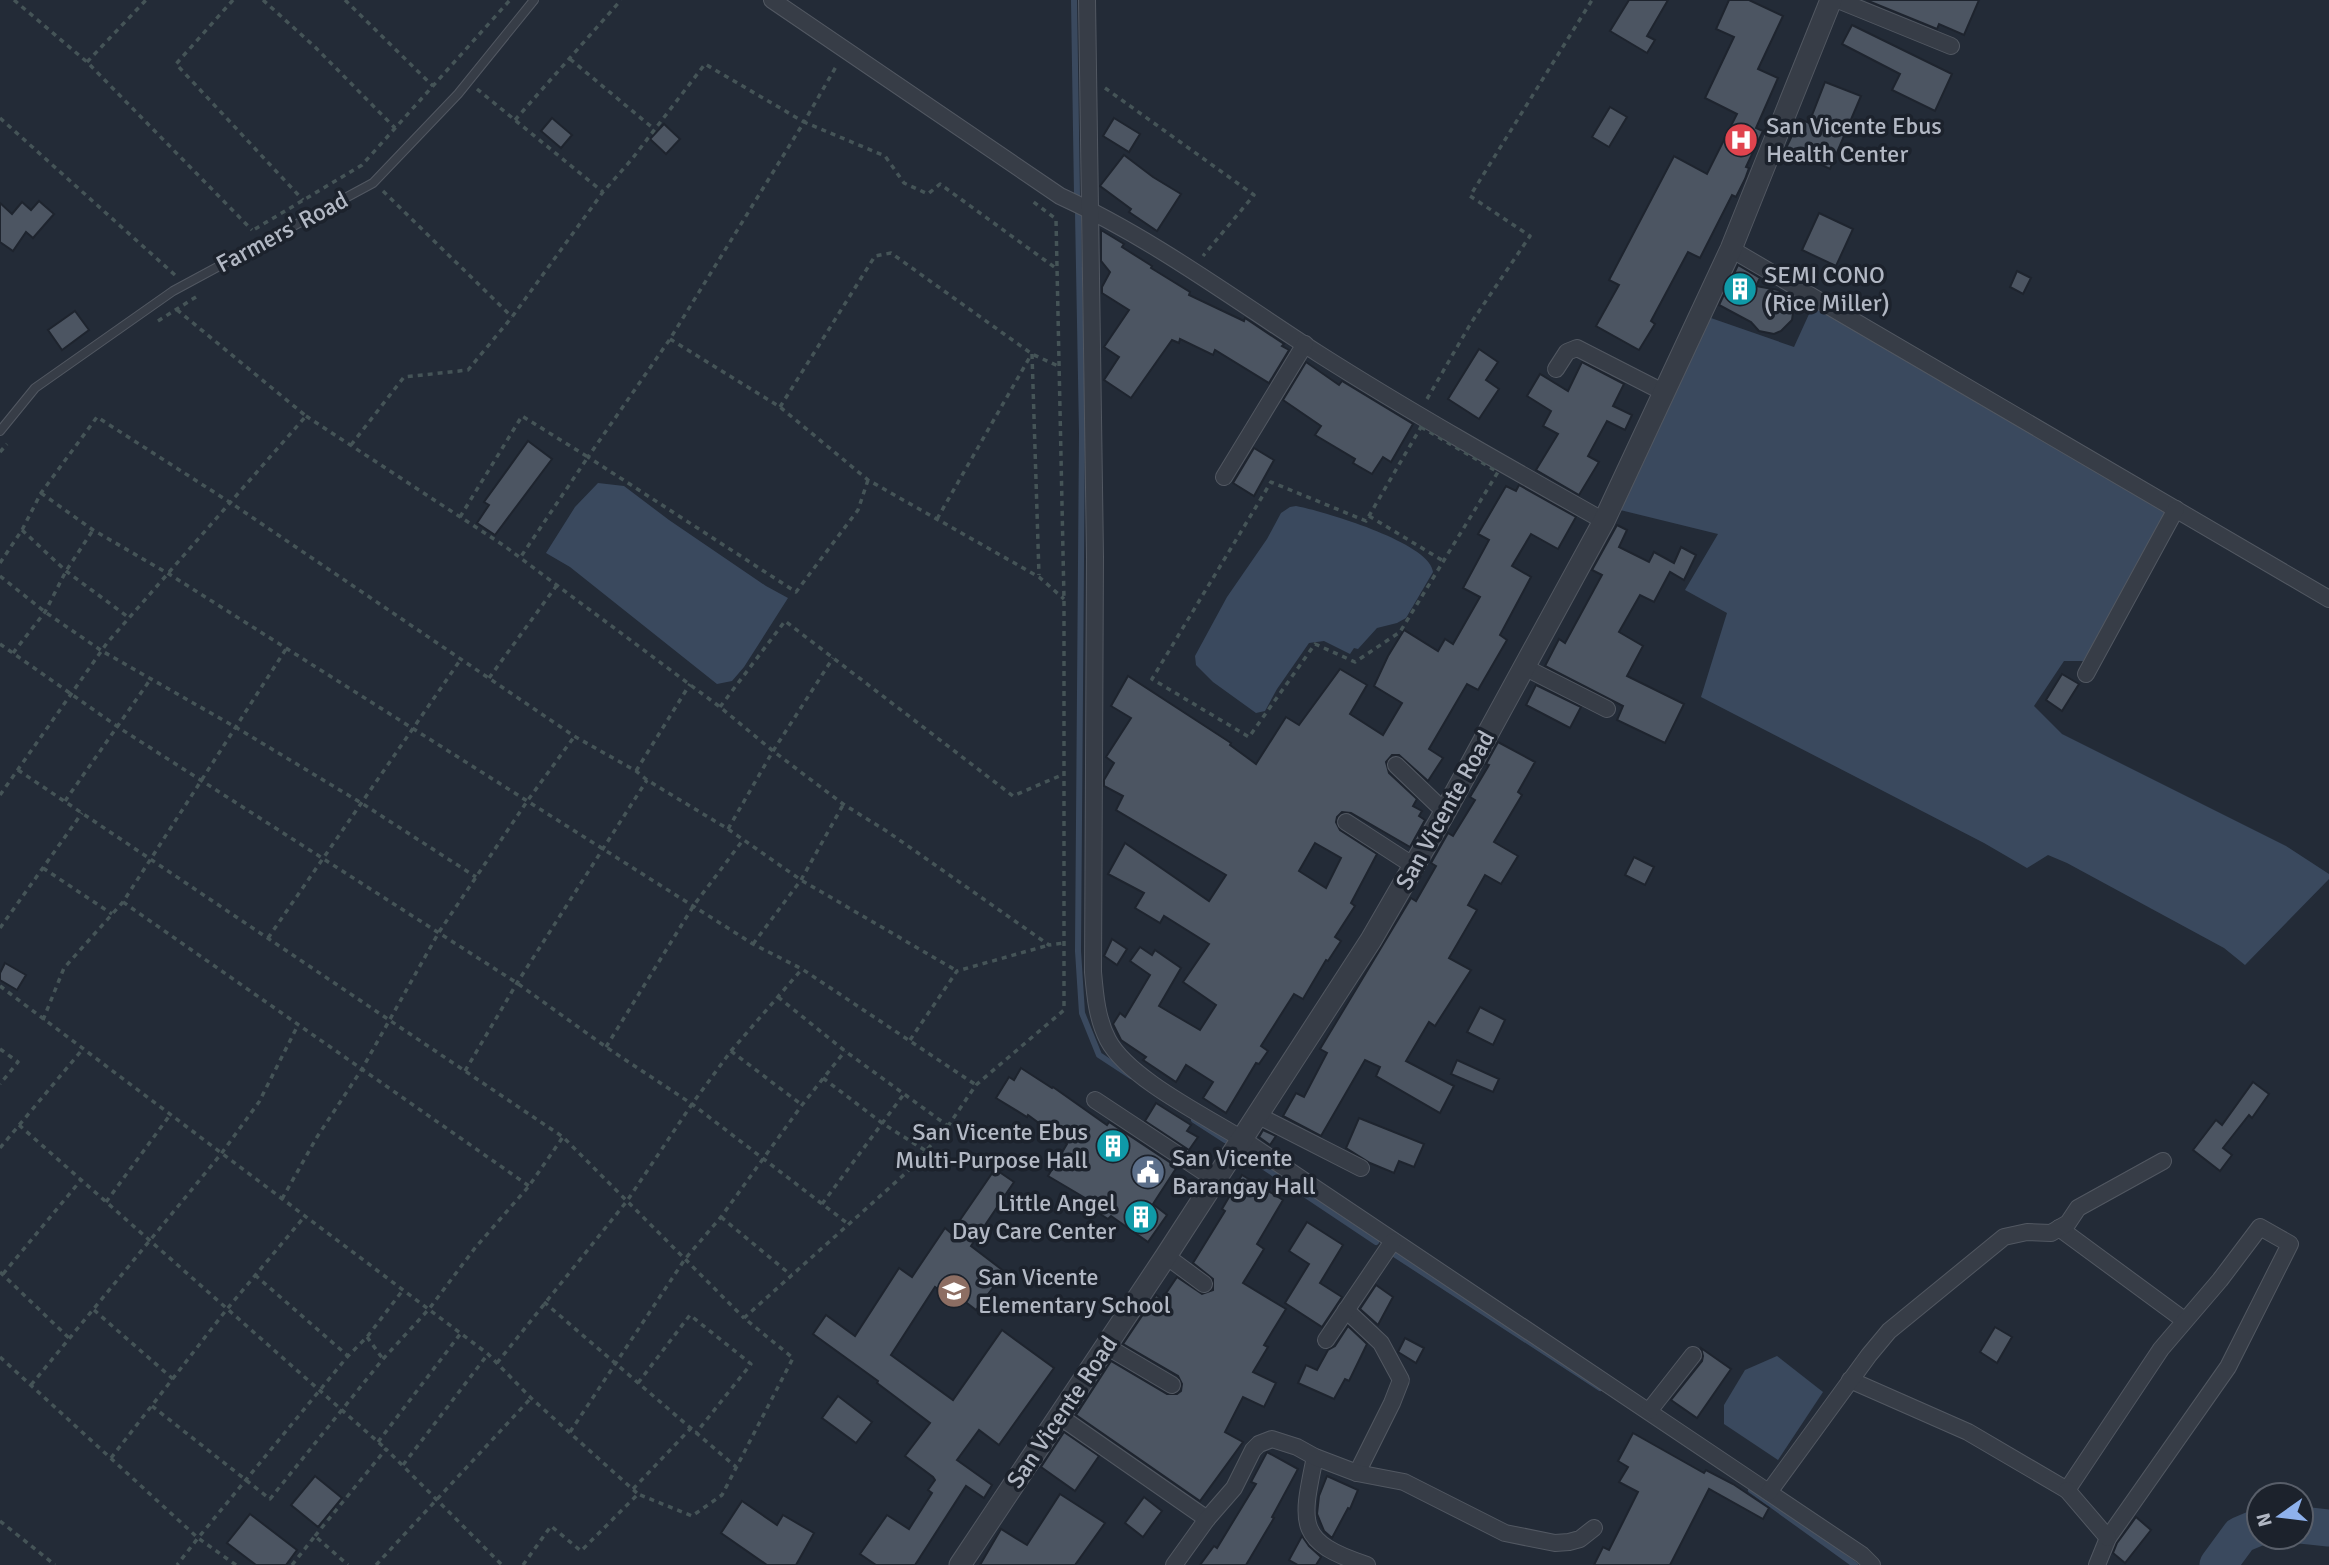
<svg xmlns="http://www.w3.org/2000/svg" width="2329" height="1565" font-family="Signika,sans-serif">
	<style>
		.water { fill: #3a495e }
		.lines { fill: none; stroke-linecap: round; stroke-linejoin: round }
		.stream { stroke: #3a495e; stroke-width: 6 }
		.river { stroke: #3a495e; stroke-width: 37 }
		.building { fill: #4c5562; stroke: #1e242e; stroke-width: 2; fill-rule: evenodd }
		.service-casing { stroke: #525862; stroke-width: 10 }
		.minor-casing { stroke: #525862; stroke-width: 18 }
		.tertiary-casing { stroke: #525862; stroke-width: 23 }
		.path { stroke: #455457; stroke-width: 3.5; stroke-dasharray: 5 5; stroke-linecap: butt }
		.service { stroke: #373d47; stroke-width: 8 }
		.minor { stroke: #373d47; stroke-width: 16 }
		.tertiary { stroke: #373d47; stroke-width: 21 }
		.labels { text-anchor: middle; dominant-baseline: central; stroke-width: 7; stroke-linejoin: round; paint-order: stroke }
		.poi-label { font-size: 24px; fill: #b2b8c4; stroke: #1c222c; text-anchor: start }
		.street-label { font-size: 24px; fill: #b2b8c4; stroke: #1c222c }
	</style>
	<rect width="100%" height="100%" fill="#232b37"/>
	<g class="water">
		<path d="M1815 301 2168 508 2113 612 2083 661H2064L2034 706 2062 734 2286 846 2329 874V879L2245 965 2224 948 2067 863 2048 855 2027 868 1984 843 1701 697 1727 613 1685 590 1718 534 1612 508 1708 317 1794 347Z"/>
		<path d="M598 483 624 486 669 520 766 586 788 598 744 667 732 681 717 684 570 567 546 553 575 507Z"/>
		<path d="M1296 506C1323 511 1431 543 1433 572L1406 618 1397 623 1377 628 1358 649 1354 648 1350 654 1324 641 1309 643 1277 689 1265 711 1256 713 1213 682 1196 665 1195 656 1227 597 1267 539 1281 513 1290 507Z"/>
		<path d="M1777 1356 1823 1392 1778 1460 1724 1424V1405L1745 1370Z"/>
	</g>
	<g class="lines">
		<g class="stream">
			<path d="M1074 0 1077 195"/>
			<path d="M1078 212 1082 433 1078 951 1082 1013 1099 1055 1131 1076"/>
			<path d="M1194 1120 1225 1140"/>
			<path d="M1243 1153 1376 1242"/>
			<path d="M1391 1252 1600 1388"/>
			<path d="M1751 1490 1855 1565"/>
		</g>
		<g class="river">
			<path d="M2301 1525 2329 1528"/>
			<path d="M2218 1565 2240 1535 2259 1527"/>
		</g>
	</g>
	<g class="building">
		<path d="M1629 0H1668L1647 36 1655 40 1647 53 1610 31Z"/>
		<path d="M1729 0H1749L1783 16 1758 69 1778 78 1756 128 1763 131 1746 167 1749 168 1745 179 1736 197 1732 195 1700 258 1688 252 1651 321 1655 324 1639 350 1596 326 1619 285 1609 280 1674 156 1707 174 1737 114 1705 98 1734 37 1716 29Z"/>
		<path d="M1866 0H1979L1964 35 1939 24 1937 29Z"/>
		<path d="M1852 25 1952 74 1935 111 1892 90 1900 74 1842 44Z"/>
		<path d="M1825 82 1861 96 1830 169 1786 148 1800 119 1809 123Z"/>
		<path d="M1610 107 1627 117 1609 147 1592 137Z"/>
		<path d="M552 118 572 135 561 148 541 131Z"/>
		<path d="M1114 118 1140 134 1129 152 1103 136Z"/>
		<path d="M664 124 680 139 666 154 650 139Z"/>
		<path d="M1124 155 1153 177 1181 194 1157 231 1129 212 1131 209 1100 186Z"/>
		<path d="M39 201 54 214 33 238 26 232 13 251 0 242V203L12 214 22 202 31 210Z"/>
		<path d="M1819 213 1853 229 1836 266 1802 250Z"/>
		<path d="M1101 230 1124 244 1122 247 1152 266 1151 268 1190 292 1189 295 1244 321 1245 318 1284 344 1282 346 1289 350 1269 383 1215 350 1213 355 1180 339 1179 343 1172 340 1131 398 1104 380 1119 357 1104 347 1129 310 1102 293V287L1110 272 1101 261Z"/>
		<path d="M1738 265 1760 278 1756 286 1778 290 1790 298 1793 313 1792 320 1781 331 1774 334 1759 331 1751 322 1719 305Z"/>
		<path d="M2017 271 2031 278 2023 294 2010 287Z"/>
		<path d="M75 311 89 330 62 350 48 330Z"/>
		<path d="M1479 349 1498 362 1486 380 1499 389 1479 419 1448 399Z"/>
		<path d="M1306 362 1339 385 1342 381 1413 424 1391 462 1383 457 1372 474 1353 463 1355 459 1315 435 1321 426 1283 400Z"/>
		<path d="M1582 362 1624 384 1613 406 1632 415 1625 430 1607 421 1588 456 1599 462 1579 495 1536 470 1558 434 1543 426 1551 411 1527 396 1540 374 1568 391Z"/>
		<path d="M528 441 552 459 495 535 477 523 489 505 484 502Z"/>
		<path d="M1254 448 1274 460 1254 496 1233 483Z"/>
		<path d="M1519 485 1576 517 1558 549 1531 534 1512 566 1531 577 1500 635 1507 640 1478 690 1467 684 1429 749 1443 758 1428 781 1399 755H1392L1386 762 1389 773 1417 799 1413 806 1422 811 1419 816 1425 820 1410 847 1351 813 1342 812 1337 817 1336 822 1340 830 1377 854 1351 903 1355 906 1335 937 1341 941 1328 961 1326 960 1303 999 1294 994 1261 1046 1268 1051 1259 1064 1256 1063 1226 1113 1203 1098 1213 1082 1186 1065 1176 1082 1143 1060 1146 1057 1121 1040 1113 1024 1120 1013 1125 1017 1150 975 1130 961 1140 947 1152 955 1155 950 1181 968 1159 1006 1200 1030 1216 1005 1183 982 1209 944 1164 916 1160 923 1135 908 1144 893 1108 874 1125 843 1209 901 1226 875 1116 810 1123 796 1104 786V780L1114 763 1106 757 1131 718 1111 706 1128 676 1231 743 1230 745 1256 764 1286 717 1299 725 1340 669 1367 685 1350 714 1383 735 1402 703 1374 686 1388 656 1404 630 1438 651 1445 639 1453 644 1480 597 1463 588 1489 540 1478 534 1506 486 1516 491ZM1315 843 1341 858 1326 888 1299 871Z"/>
		<path d="M1617 525 1627 530 1619 547 1649 562 1654 552 1674 563 1681 547 1696 555 1684 580 1670 572 1654 602 1640 595 1619 632 1643 646 1627 676 1684 704 1665 743 1617 720 1623 706 1545 666 1559 639 1565 643 1602 575 1592 570Z"/>
		<path d="M2062 674 2079 684 2062 711 2046 700Z"/>
		<path d="M1536 685 1581 707 1570 728 1526 705Z"/>
		<path d="M1498 742 1535 762 1518 792 1522 795 1494 842 1518 856 1501 884 1485 875 1468 905 1477 910 1449 958 1471 970 1435 1026 1429 1022 1406 1061 1454 1086 1440 1113 1376 1076 1380 1067 1365 1060 1321 1136 1283 1116 1296 1093 1304 1097 1327 1053 1320 1049 1411 898 1416 901 1436 866 1431 863 1448 833 1453 836 1475 800 1470 797 1489 765 1486 764Z"/>
		<path d="M1634 857 1654 867 1645 885 1625 875Z"/>
		<path d="M1112 939 1127 949 1117 965 1104 956Z"/>
		<path d="M5 963 26 975 17 990 0 980V973Z"/>
		<path d="M1480 1007 1505 1020 1493 1045 1467 1032Z"/>
		<path d="M1457 1060 1499 1079 1493 1092 1451 1074Z"/>
		<path d="M1021 1068 1052 1088 1053 1087 1107 1125 1109 1122 1177 1167 1153 1204 1167 1215 1148 1242 1111 1216 1108 1219 1094 1210 1097 1205 1048 1176 1067 1144 1028 1115 1027 1117 996 1098 1009 1077 1014 1080Z"/>
		<path d="M2253 1082 2269 1094 2252 1118 2249 1115 2223 1148 2232 1155 2220 1171 2193 1150 2216 1120 2222 1125Z"/>
		<path d="M1156 1103 1191 1125 1187 1131 1198 1137 1189 1150 1145 1121Z"/>
		<path d="M1359 1118 1424 1144 1414 1167 1399 1161 1394 1173 1370 1163 1346 1148Z"/>
		<path d="M1263 1130 1276 1136 1270 1145 1259 1137Z"/>
		<path d="M995 1169 1014 1182 971 1246 1005 1272 976 1310 946 1287 942 1292 935 1287 891 1355 953 1400 1002 1330 1054 1368 999 1445 979 1430 957 1460 992 1485 984 1498 966 1486 915 1565H876L860 1554 887 1515 909 1529 932 1493 928 1490 935 1480 933 1477 905 1456 930 1423 877 1383 878 1381 813 1334 826 1315 855 1336 899 1268 912 1277 945 1228 951 1233Z"/>
		<path d="M1242 1175 1283 1200 1257 1244 1264 1249 1243 1283 1286 1309 1264 1345 1268 1347 1253 1372 1276 1383 1264 1407 1243 1397 1225 1432 1243 1442 1200 1501 1076 1415 1111 1361 1167 1394H1177L1181 1391 1182 1384 1178 1376 1123 1344 1156 1295 1162 1299 1177 1277 1202 1294 1213 1290V1279L1193 1263 1225 1211 1222 1209Z"/>
		<path d="M1307 1222 1343 1245 1320 1283 1342 1297 1322 1327 1285 1303 1309 1264 1289 1251Z"/>
		<path d="M1376 1285 1393 1297 1378 1325 1360 1309Z"/>
		<path d="M1348 1326 1367 1344 1349 1381 1345 1379 1334 1399 1298 1383 1306 1365 1317 1370 1328 1350 1335 1346Z"/>
		<path d="M1995 1327 2012 1337 1997 1363 1980 1352Z"/>
		<path d="M1405 1338 1424 1348 1416 1363 1398 1352Z"/>
		<path d="M1701 1348 1731 1369 1697 1418 1671 1400 1702 1361 1703 1356Z"/>
		<path d="M838 1396 872 1422 856 1443 822 1418Z"/>
		<path d="M1064 1432 1099 1456 1075 1491 1041 1467Z"/>
		<path d="M1633 1433 1704 1473 1706 1470 1733 1484 1769 1508 1763 1519 1709 1489 1670 1565H1594L1603 1547 1609 1550 1638 1492 1619 1482 1628 1467 1618 1461Z"/>
		<path d="M1267 1452 1298 1469 1272 1517 1274 1518 1246 1565H1200L1214 1546 1217 1548 1256 1484 1251 1482Z"/>
		<path d="M315 1476 342 1498 318 1527 291 1505Z"/>
		<path d="M1327 1476 1358 1490 1350 1509 1348 1508 1332 1538 1324 1531 1317 1514 1319 1496Z"/>
		<path d="M1060 1494 1105 1523 1075 1565H980L1001 1529 1027 1545Z"/>
		<path d="M1144 1497 1162 1511 1143 1537 1125 1523Z"/>
		<path d="M742 1501 777 1525 783 1515 814 1533 796 1565H767L721 1533Z"/>
		<path d="M250 1514 297 1550 286 1565H256L227 1543Z"/>
		<path d="M2136 1517 2151 1530 2125 1563 2113 1553 2117 1543Z"/>
		<path d="M1302 1536 1309 1546 1321 1557 1316 1565H1298L1289 1560Z"/>
	</g>
	<g class="lines">
		<g class="service-casing">
			<path id="service" d="M0 431 35 388 173 291 373 183 458 94 534 0"/>
		</g>
		<g class="minor-casing">
			<g id="minor">
				<path d="M772 0 1060 196C1152 238 1235 300 1319 354 1412 413 1508 467 1604 521"/>
				<path d="M1087 0 1095 557 1093 972C1095 995 1097 1019 1108 1040 1128 1078 1205 1116 1242 1139L1862 1555 1872 1565"/>
				<path d="M1838 0 1951 46"/>
				<path d="M1731 249 2329 599"/>
				<path d="M1556 369 1567 352 1577 348 1663 392"/>
				<path d="M1224 477 1305 344"/>
				<path d="M1524 667 1607 709"/>
				<path d="M2086 674 2176 509"/>
				<path d="M1396 765 1445 812"/>
				<path d="M1346 822 1414 866"/>
				<path d="M1095 1100 1216 1180"/>
				<path d="M1257 1115 1361 1168"/>
				<path d="M2059 1228 2184 1320"/>
				<path d="M1166 1256 1204 1284"/>
				<path d="M1346 1310 1381 1343 1401 1380 1392 1403 1357 1473"/>
				<path d="M1326 1340 1393 1241"/>
				<path d="M1106 1346 1172 1385"/>
				<path d="M1850 1380 1968 1432 2067 1490 2161 1349 2220 1280 2260 1227 2290 1244 2228 1367 2108 1538 2097 1565"/>
				<path d="M1649 1411 1693 1355"/>
				<path d="M1059 1416 1207 1519"/>
				<path d="M1315 1457C1301 1524 1296 1542 1367 1565"/>
				<path d="M2067 1490 2108 1538"/>
				<path d="M1769 1492 1869 1355 1889 1331 2004 1237 2027 1232 2051 1233 2068 1223 2078 1208 2163 1161"/>
				<path d="M1174 1565 1207 1519 1234 1488 1253 1450 1259 1444 1272 1439 1297 1447 1315 1457 1357 1473 1404 1482 1505 1533 1555 1543 1569 1542 1580 1539 1594 1528"/>
			</g>
		</g>
		<g class="tertiary-casing">
			<path id="tertiary" d="M960 1565 1166 1256 1371 940 1445 812 1604 521 1731 249 1831 0"/>
		</g>
		<g class="path">
			<path d="M14 0 87 62 252 230"/>
			<path d="M233 0 176 64 303 200"/>
			<path d="M263 0 315 47 395 128"/>
			<path d="M345 0 433 86"/>
			<path d="M570 59 654 129"/>
			<path d="M87 62 146 0"/>
			<path d="M1105 88 1254 195 1203 256"/>
			<path d="M477 89 603 192"/>
			<path d="M0 118 175 275"/>
			<path d="M515 120 621 0"/>
			<path d="M383 191 512 317"/>
			<path d="M255 229 362 165 510 0"/>
			<path d="M158 321 199 295"/>
			<path d="M670 339 780 407 868 480 1039 577 1064 599"/>
			<path d="M1032 354 1039 575"/>
			<path d="M1427 399 1471 323 1530 236 1470 196 1592 0"/>
			<path d="M780 407 875 256 891 253 1032 354 1058 366"/>
			<path d="M306 416 503 545 720 707 773 751 843 804 888 832 1049 945 1064 943"/>
			<path d="M1421 427 1498 472 1400 632 1355 662 1315 644 1249 737 1152 679 1271 482 1366 521Z"/>
			<path d="M351 445 404 377 468 370 512 317 603 192 632 159 705 64 804 122 837 65"/>
			<path d="M0 452 7 444"/>
			<path d="M868 480 858 510 796 592 588 457 670 339 804 122 885 156 904 183 928 194 940 184 1057 269"/>
			<path d="M41 493 93 530 169 574 753 944 802 969 976 1085"/>
			<path d="M1369 516 1445 562"/>
			<path d="M460 517 522 416 588 457 520 558"/>
			<path d="M937 519 1031 355"/>
			<path d="M22 530 66 571 128 617"/>
			<path d="M0 563 22 530 41 493 97 417 231 503 574 736 636 771 647 780 728 829 801 880 957 971"/>
			<path d="M0 576 45 612 102 651 237 728 363 804 476 877"/>
			<path d="M0 644 121 729 517 983 606 1047 692 1104 847 1223"/>
			<path d="M13 653 45 612 66 571 93 530"/>
			<path d="M489 678 557 585"/>
			<path d="M720 707 785 621 1013 796 1064 774"/>
			<path d="M18 770 563 1137 744 1318"/>
			<path d="M636 771 690 684"/>
			<path d="M0 795 107 643 306 416 176 309"/>
			<path d="M65 801 150 680"/>
			<path d="M728 829 773 751 833 658"/>
			<path d="M43 868 112 914"/>
			<path d="M123 902 529 1186"/>
			<path d="M0 928 82 813"/>
			<path d="M268 938 461 659"/>
			<path d="M753 944 801 880 843 805"/>
			<path d="M0 986 488 1354 531 1398 638 1494"/>
			<path d="M778 997 845 1051 948 1126"/>
			<path d="M43 1020 64 968 123 902 286 649"/>
			<path d="M910 1040 957 971 1049 945"/>
			<path d="M606 1047 694 905 743 840"/>
			<path d="M0 1049 18 1062 0 1084"/>
			<path d="M731 1051 802 1105"/>
			<path d="M465 1071 517 983 647 780"/>
			<path d="M823 1078 882 1123 926 1151"/>
			<path d="M19 1125 386 1449"/>
			<path d="M0 1148 82 1050"/>
			<path d="M282 1199 317 1137 362 1069 439 932 528 800 574 737"/>
			<path d="M106 1202 170 1115"/>
			<path d="M822 1204 904 1094"/>
			<path d="M721 1217 791 1275"/>
			<path d="M0 1272 70 1339"/>
			<path d="M3 1274 81 1180"/>
			<path d="M255 1275 348 1356"/>
			<path d="M544 1302 736 1467"/>
			<path d="M94 1310 173 1379"/>
			<path d="M367 1337 383 1359"/>
			<path d="M0 1357 198 1538 177 1565"/>
			<path d="M497 1363 627 1201 692 1104 731 1051 802 969"/>
			<path d="M638 1383 690 1315 751 1364 696 1433"/>
			<path d="M31 1385 221 1154 259 1102 298 1025"/>
			<path d="M152 1406 270 1499 383 1359 429 1309 475 1248 529 1186 563 1137"/>
			<path d="M570 1432 685 1259 721 1217 802 1105 845 1051"/>
			<path d="M378 1442 461 1333"/>
			<path d="M111 1458 227 1309 305 1216"/>
			<path d="M403 1465 488 1354"/>
			<path d="M633 1489 691 1428"/>
			<path d="M0 1521 55 1565"/>
			<path d="M315 1536 386 1449 502 1565"/>
			<path d="M236 1565 198 1538 348 1356 367 1337 403 1290"/>
			<path d="M292 1565 315 1536 348 1565"/>
			<path d="M376 1565 531 1398"/>
			<path d="M523 1565 551 1526 581 1551 638 1494 692 1516 722 1495 793 1358 744 1318 907 1172 948 1126 976 1085 1064 1010V599L1056 219 1031 200"/>
		</g>
		<use href="#service" class="service"/>
		<use href="#minor" class="minor"/>
		<use href="#tertiary" class="tertiary"/>
	</g>
	<defs>
		<g id="hospital-disc" transform="scale(1.75)"><circle r="9.5" fill="#e0444e" stroke="#1c222c"/><path d="M-5-5h3v3.5h4V-5h3V5h-3V1.5h-4V5h-3Z" fill="#fff"/></g>
		<g id="building-disc" transform="scale(1.75)"><circle r="9.5" fill="#0f9aa8" stroke="#1c222c"/><path d="M-4-6H4V6H1V3H-1V6H-4ZM-2.5-4.3h1.7v1.8h-1.7ZM.8-4.3h1.7v1.8H.8ZM-2.5-1h1.7V.8h-1.7ZM.8-1h1.7V.8H.8Z" fill="#fff"/></g>
		<g id="civic-disc" transform="scale(1.75)"><circle r="9.5" fill="#5c6f8a" stroke="#1c222c"/><path d="M-.6-6.5H3V-4.5H.6V-3L4-1V1h2V6H-6V1h2V-1L-.6-3ZM-1.2 2.5V6h2.4V2.5Z" fill="#fff"/></g>
		<g id="school-disc" transform="scale(1.75)"><circle r="9.5" fill="#8d6e63" stroke="#1c222c"/><path d="M0-5L7-2L0 1L-7-2ZM-4 1L0 2.5L4 1V4Q0 6-4 4Z" fill="#fff"/></g>
	</defs>
	<g fill-rule="evenodd">
		<use href="#hospital-disc" x="1741" y="140"/>
		<use href="#building-disc" x="1740" y="289"/>
		<use href="#building-disc" x="1113" y="1146"/>
		<use href="#civic-disc" x="1148" y="1172"/>
		<use href="#building-disc" x="1141" y="1217"/>
		<use href="#school-disc" x="954" y="1291"/>
	</g>
	<g class="labels">
		<g class="poi-label">
			<text x="1766" y="126">San Vicente Ebus<tspan x="1766" dy="28">Health Center</tspan></text>
			<text x="1764" y="275">SEMI CONO<tspan x="1764" dy="28">(Rice Miller)</tspan></text>
			<text x="1088" y="1132" text-anchor="end">San Vicente Ebus<tspan x="1088" dy="28">Multi-Purpose Hall</tspan></text>
			<text x="1172" y="1158">San Vicente<tspan x="1172" dy="28">Barangay Hall</tspan></text>
			<text x="1116" y="1203" text-anchor="end">Little Angel<tspan x="1116" dy="28">Day Care Center</tspan></text>
			<text x="978" y="1277">San Vicente<tspan x="978" dy="28">Elementary School</tspan></text>
		</g>
		<g class="street-label">
			<text transform="translate(282 232) rotate(-28)">Farmers' Road</text>
			<text transform="translate(1445 810) rotate(-61)">San Vicente Road</text>
			<text transform="translate(1062 1412) rotate(-56)">San Vicente Road</text>
		</g>
	</g>
	<g transform="translate(2280 1516) rotate(256)"><circle r="33" fill="#1c222c" stroke="#585e69" stroke-width="2"/>
	<path d="M0-5L12 26L0 18L-12 26Z" fill="#8eb1ec"/>
	<text y="-10" font-size="19" font-weight="bold" text-anchor="middle" fill="#b2b8c4">N</text>
	</g>
</svg>
